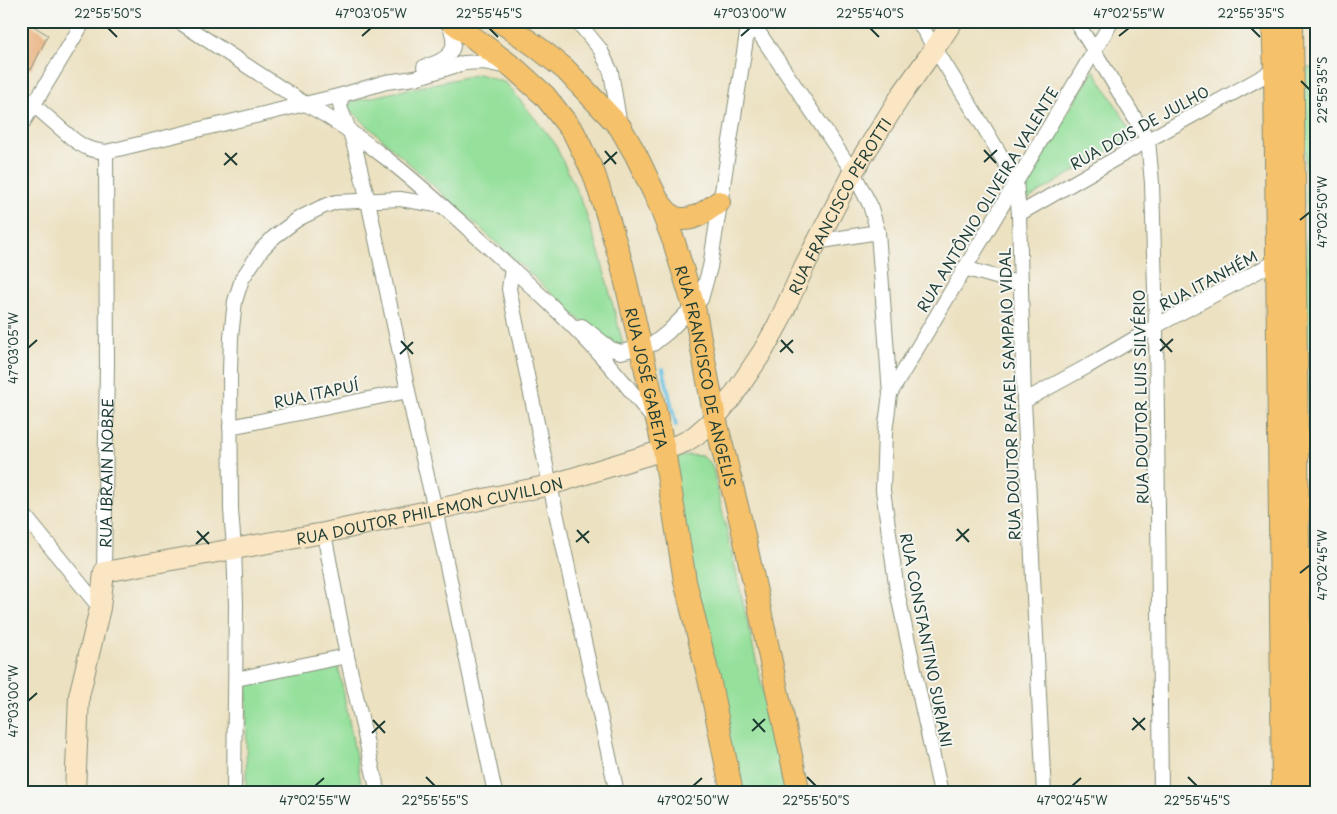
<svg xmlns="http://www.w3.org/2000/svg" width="1337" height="814" font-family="'Playpen Sans',sans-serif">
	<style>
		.green { fill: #95e09b; stroke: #5a8e68 }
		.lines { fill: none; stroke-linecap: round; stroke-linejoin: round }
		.stream { stroke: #65bfe2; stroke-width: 4 }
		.building { fill: #e9af7a }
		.street-casing { stroke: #868f7a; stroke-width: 16 }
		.secondary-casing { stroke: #868f7a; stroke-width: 22 }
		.primary-casing { stroke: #868f7a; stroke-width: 24 }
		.street { stroke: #fff; stroke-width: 14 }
		.secondary { stroke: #fbe6c4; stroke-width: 20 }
		.primary { stroke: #f5c16b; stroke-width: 22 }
		.ticks { fill: none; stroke: #1f3d34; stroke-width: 2 }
		.labels { text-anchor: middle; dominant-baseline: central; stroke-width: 4; stroke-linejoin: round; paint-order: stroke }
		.street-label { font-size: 15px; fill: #1f3d34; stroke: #f6f6f2 }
		.neatline { fill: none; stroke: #1f3d34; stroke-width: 2 }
		.ticks-label { font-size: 12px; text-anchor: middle; fill: #1f3d34 }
	</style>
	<rect width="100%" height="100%" fill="#f6f6f2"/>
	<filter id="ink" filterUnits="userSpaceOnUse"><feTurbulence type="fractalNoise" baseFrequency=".02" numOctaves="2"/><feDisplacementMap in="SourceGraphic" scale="10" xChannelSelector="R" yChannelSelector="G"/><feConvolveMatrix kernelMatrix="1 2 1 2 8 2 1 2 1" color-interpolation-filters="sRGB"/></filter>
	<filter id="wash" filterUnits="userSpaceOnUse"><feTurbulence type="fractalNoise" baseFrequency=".0096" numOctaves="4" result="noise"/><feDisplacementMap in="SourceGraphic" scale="20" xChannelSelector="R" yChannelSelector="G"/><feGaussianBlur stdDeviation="1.12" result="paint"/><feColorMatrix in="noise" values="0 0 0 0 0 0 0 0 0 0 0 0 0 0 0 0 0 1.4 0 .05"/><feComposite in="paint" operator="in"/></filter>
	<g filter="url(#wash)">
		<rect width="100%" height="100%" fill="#ece1c1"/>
		<g class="green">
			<path d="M1304 67 1316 68V648L1309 507Z"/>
			<path d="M1094 70 1134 135 1025 201V182Z"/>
			<path d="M479 74 506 83 554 142 582 202 600 255 623 344 616 346 600 339 535 278 358 117 347 106 354 101Z"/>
			<path d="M688 455 702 456 712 465 786 793H736L668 461Z"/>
			<path d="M337 659 363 793H246L247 681Z"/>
		</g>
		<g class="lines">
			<path class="stream" d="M663 369 676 425"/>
		</g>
		<g id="blocks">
			<path class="building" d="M30 24 48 35 31 70 21 64V38Z"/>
		</g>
	</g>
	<g filter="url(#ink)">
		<use href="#blocks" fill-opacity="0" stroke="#868f7a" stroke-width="1"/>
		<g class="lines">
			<g class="street-casing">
				<g id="street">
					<path d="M178 21 304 103C363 135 414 180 464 225 510 267 558 309 601 356 620 376 637 399 654 420"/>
					<path d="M577 21 600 49 611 72 620 126"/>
					<path d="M751 21 853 172 870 205 878 232 890 394 885 432 883 490 897 591 941 793"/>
					<path d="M918 21 985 129 1016 181 1019 214 1024 401 1044 793"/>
					<path d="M1076 21 1148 140 1152 183 1156 326 1161 793"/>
					<path d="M424 67C452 58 460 50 448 21"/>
					<path d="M21 94 74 140C87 149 91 150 106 152L342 95 386 82 415 78 464 63 483 62 508 67"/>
					<path d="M342 95 340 104 341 110 350 132 356 152 368 201 416 429 435 509 495 793"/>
					<path d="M21 126 84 21"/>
					<path d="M1019 214 1148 140 1275 70"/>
					<path d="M816 242 878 232"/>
					<path d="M512 268 509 289 550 485 617 793"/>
					<path d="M964 268 1021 284"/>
					<path d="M582 326 611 349 621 352 653 344 668 332 701 299 710 267 749 21"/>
					<path d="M890 394 1112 21"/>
					<path d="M1024 401 1088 366 1156 326 1277 261"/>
					<path d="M230 427 408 391"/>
					<path d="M21 511 100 608"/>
					<path d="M324 533 347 656 378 793"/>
					<path id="s1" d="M104 572 107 364 106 152"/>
					<path d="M236 679 347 656"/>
					<path d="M234 793 236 604 234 548 231 510 230 371 231 337 235 301 242 279 262 249 274 237 298 219 322 207 336 202 400 199 443 206"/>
				</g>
			</g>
			<g class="secondary-casing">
				<g id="secondary">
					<path d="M1300 650 1316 685"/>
					<path d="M1292 707 1300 717 1316 729"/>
					<path id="s2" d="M75 793 79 696 100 608 104 572 324 533 550 485 664 450 685 442 696 435 715 418 733 396 763 351 778 324 805 265 853 172 902 94 935 48 953 21"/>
				</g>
			</g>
			<g class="primary-casing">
				<g id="primary">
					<path id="s3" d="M451 21 514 68 545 96 574 133 594 174 606 211 622 265 664 450 685 581 710 683 732 793"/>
					<path id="s4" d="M500 21 537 47 565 69 620 127 636 155 658 201 674 242 694 307 715 418 741 522 799 793"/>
					<path d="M1273 21 1275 70 1283 793"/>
					<path d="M1292 21 1301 793"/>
					<path d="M659 202C664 208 669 216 676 218 692 223 708 210 719 202"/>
				</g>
			</g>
			<use href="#street" class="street"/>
			<use href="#secondary" class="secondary"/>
			<use href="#primary" class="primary"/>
		</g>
	</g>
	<path class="ticks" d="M108 28 117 37M489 28 498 37M870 28 879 37M1251 28 1260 37M362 36 371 28M741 36 750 28M1119 36 1129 28M1301 81 1310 90M984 150 996 163M605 151 616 164M225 153 237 165M984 162 997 150M604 164 617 152M224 165 237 153M1300 220 1310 212M1160 339 1172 352M781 340 793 353M401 341 413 354M28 348 37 340M1160 351 1173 339M780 352 793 340M400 354 413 342M957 529 969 542M577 530 589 543M197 531 209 544M956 541 969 529M576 542 589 531M196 544 209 532M1300 573 1310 565M28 701 37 693M1133 718 1145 730M753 719 765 732M373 720 385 733M1132 730 1145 718M752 731 765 719M372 733 385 721M426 777 435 786M807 777 816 786M1188 777 1197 786M315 786 324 778M693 786 702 778M1072 786 1081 778"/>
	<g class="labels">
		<g class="street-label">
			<text transform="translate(1139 127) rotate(-29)">RUA DOIS DE JULHO</text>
			<text transform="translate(987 199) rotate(-59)">RUA ANTÔNIO OLIVEIRA VALENTE</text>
			<text stroke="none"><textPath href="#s2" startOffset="1105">RUA FRANCISCO PEROTTI</textPath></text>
			<text transform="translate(1208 280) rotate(-28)">RUA ITANHÉM</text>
			<text stroke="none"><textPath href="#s4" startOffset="426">RUA FRANCISCO DE ANGELIS</textPath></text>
			<text stroke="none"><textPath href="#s3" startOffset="424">RUA JOSÉ GABETA</textPath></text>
			<text transform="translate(316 393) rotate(-12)">RUA ITAPUÍ</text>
			<text transform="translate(1009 394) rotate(-92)">RUA DOUTOR RAFAEL SAMPAIO VIDAL</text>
			<text transform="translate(1140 397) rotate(-91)">RUA DOUTOR LUIS SILVÉRIO</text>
			<text stroke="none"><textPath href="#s1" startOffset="99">RUA IBRAIN NOBRE</textPath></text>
			<text stroke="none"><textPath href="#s2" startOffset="555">RUA DOUTOR PHILEMON CUVILLON</textPath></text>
			<text transform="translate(927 640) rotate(79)">RUA CONSTANTINO SURIANI</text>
		</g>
	</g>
	<rect width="1337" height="814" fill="none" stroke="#f6f6f2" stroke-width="55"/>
	<rect x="28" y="28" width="1282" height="758" class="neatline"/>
	<g class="ticks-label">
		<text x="108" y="18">22°55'50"S</text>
		<text x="371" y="18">47°03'05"W</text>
		<text x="489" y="18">22°55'45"S</text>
		<text x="750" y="18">47°03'00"W</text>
		<text x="870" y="18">22°55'40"S</text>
		<text x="1129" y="18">47°02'55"W</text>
		<text x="1251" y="18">22°55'35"S</text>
		<text transform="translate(1323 90) rotate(-90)" y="4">22°55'35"S</text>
		<text transform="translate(1323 212) rotate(-90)" y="4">47°02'50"W</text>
		<text transform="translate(14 348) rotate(-90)" y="4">47°03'05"W</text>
		<text transform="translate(1323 565) rotate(-90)" y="4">47°02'45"W</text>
		<text transform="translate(14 701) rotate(-90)" y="4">47°03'00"W</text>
		<text x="315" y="805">47°02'55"W</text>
		<text x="435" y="805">22°55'55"S</text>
		<text x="693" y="805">47°02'50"W</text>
		<text x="816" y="805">22°55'50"S</text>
		<text x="1072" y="805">47°02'45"W</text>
		<text x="1197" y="805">22°55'45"S</text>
	</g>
</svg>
